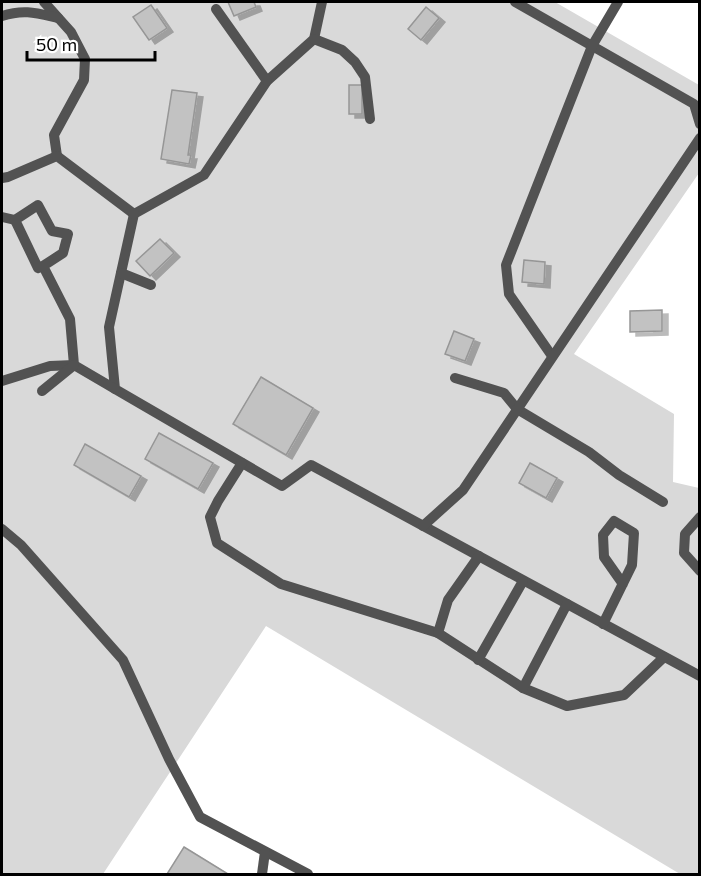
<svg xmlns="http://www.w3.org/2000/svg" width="701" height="876" font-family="Commissioner,sans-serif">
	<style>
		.green { fill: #d9d9d9 }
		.building { fill: #c2c2c2; stroke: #969696; stroke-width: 1.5; filter: url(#shadow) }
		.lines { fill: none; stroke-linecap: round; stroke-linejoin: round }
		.lane { stroke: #525252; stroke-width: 10 }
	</style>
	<defs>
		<filter id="shadow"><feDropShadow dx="6" dy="4" stdDeviation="0" flood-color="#0004"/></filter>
	</defs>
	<rect width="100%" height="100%" fill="#fff"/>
	<path class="green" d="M2 2H555L699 85V173L574 354 674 414 673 482 699 488V874H680L266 626 103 874H2Z"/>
	<g class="building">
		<path d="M228 2H254L256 7 234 16Z"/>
		<path d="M151 5 167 28 149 40 133 17Z"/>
		<path d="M426 7 439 18 421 40 408 29Z"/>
		<rect x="349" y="85" width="13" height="29"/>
		<path d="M172 90 197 93 188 155H191L189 164 161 159Z"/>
		<path d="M160 239 174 253 150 276 136 261Z"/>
		<path d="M524 260 545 262 544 284 522 282Z"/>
		<path d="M662 310V331L630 332V311Z"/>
		<path d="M454 331 474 339 465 361 445 354Z"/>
		<path d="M261 377 313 408 286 455 233 424Z"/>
		<path d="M159 433 213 463 198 489 145 459Z"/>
		<path d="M85 444 141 476 129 497 74 465Z"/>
		<path d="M530 463 557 478 546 498 519 483Z"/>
		<path d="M184 847 228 874H167Z"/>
	</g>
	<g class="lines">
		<g class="lane">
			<path d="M44 2 71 32 85 59 84 80 54 135 57 156"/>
			<path d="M322 2 314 39 267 81 204 175 134 214 109 327 115 389 282 486 311 465 700 676"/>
			<path d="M515 2 694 104 700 124"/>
			<path d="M216 9 267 81"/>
			<path d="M2 16C24 9 36 13 58 18"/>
			<path d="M314 39 342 50 355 62 365 77 370 119"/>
			<path d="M2 178 8 177 57 156 134 214"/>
			<path d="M2 217 15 220"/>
			<path d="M43 266 63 253 68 234 52 231 38 205 15 220 38 268 43 266 70 319 74 365 115 389"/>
			<path d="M121 273 151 285"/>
			<path d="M552 356 509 294 506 265 592 46 618 2"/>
			<path d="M455 378 504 393 517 409 589 452 619 475 663 502"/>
			<path d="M2 381 50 366 74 365"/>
			<path d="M42 391 74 365"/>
			<path d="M242 463 218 501 210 517 217 543 281 584 438 633"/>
			<path d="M700 517 685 534 684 553 700 571"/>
			<path d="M423 526 463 490 700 138"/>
			<path d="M2 529 21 545 123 660 169 759 200 817 308 874"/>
			<path d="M479 556 448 600 438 633 523 688 567 706 624 695 664 657"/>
			<path d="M603 624 632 565 634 533 614 521 603 535 604 557 623 584"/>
			<path d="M478 660 523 581"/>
			<path d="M523 688 567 604"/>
			<path d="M262 874 265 852"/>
		</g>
	</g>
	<rect width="701" height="876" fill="none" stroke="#000000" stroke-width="6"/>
	<path d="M27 51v9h128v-9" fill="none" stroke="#000000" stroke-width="3"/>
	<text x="36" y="51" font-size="18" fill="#000000" stroke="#ffffff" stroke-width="4.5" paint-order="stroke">50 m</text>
</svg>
